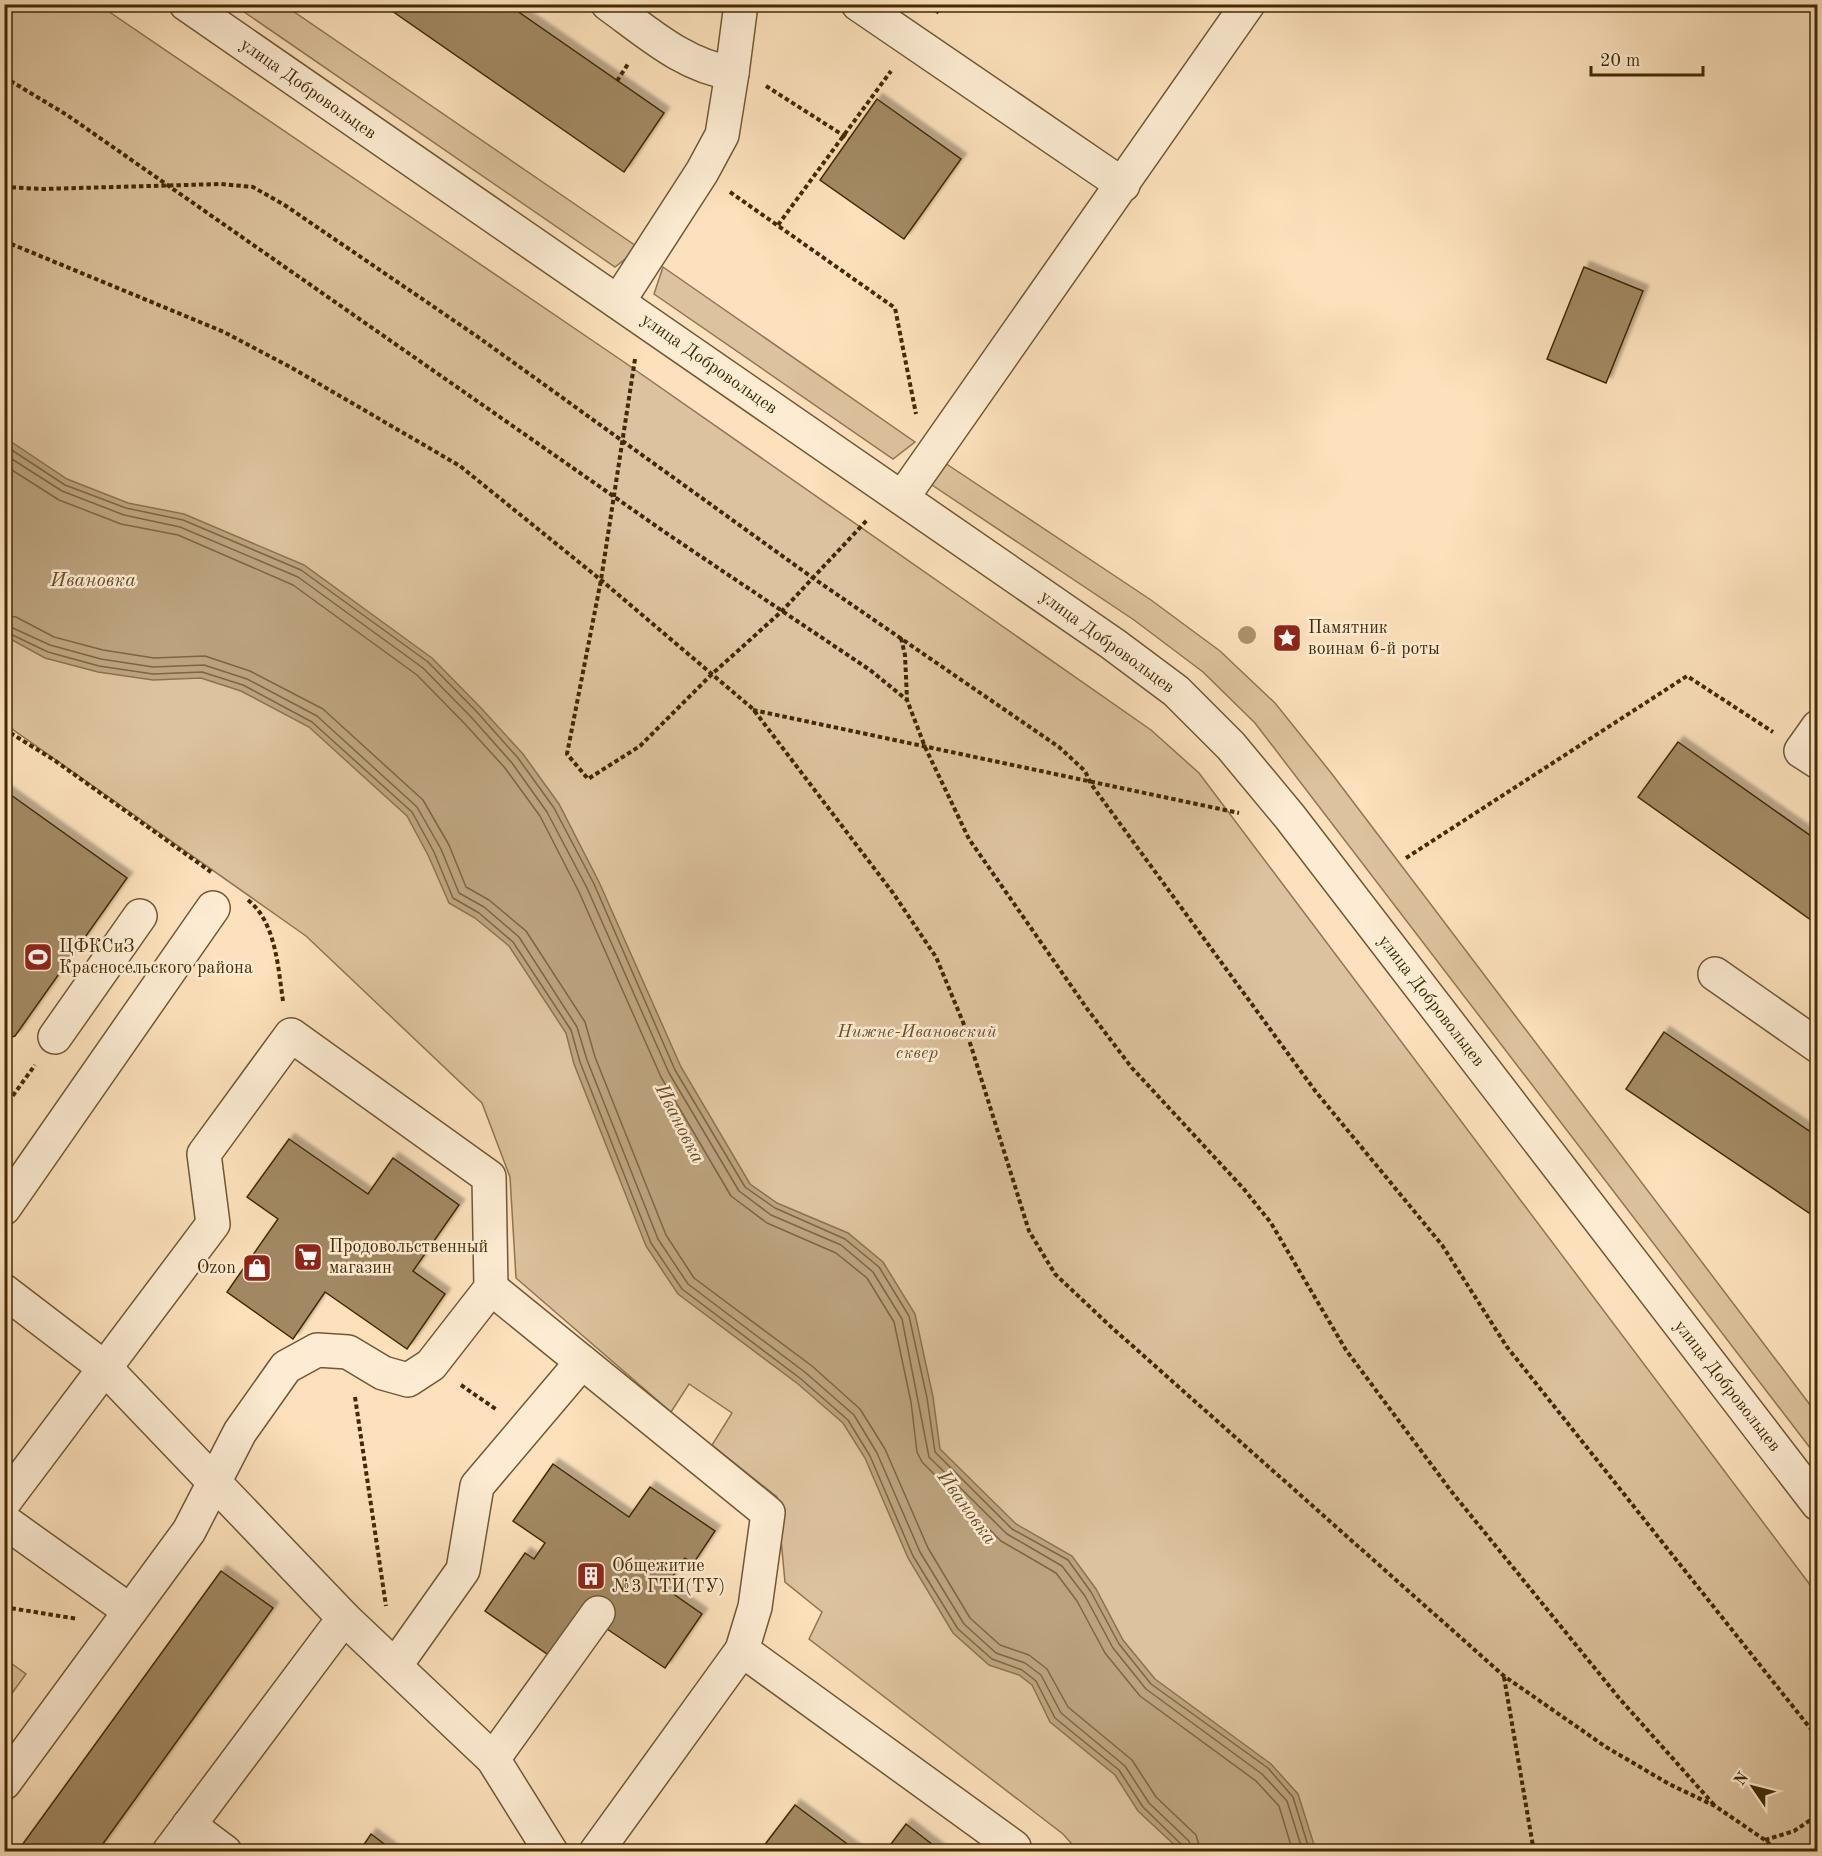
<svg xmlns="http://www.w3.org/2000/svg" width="1822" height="1856" font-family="'Old Standard TT',serif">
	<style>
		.green { fill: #dcc29d; stroke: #8e7651; stroke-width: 1.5 }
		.water { fill: #bca37e; stroke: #8b734e; stroke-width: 1.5 }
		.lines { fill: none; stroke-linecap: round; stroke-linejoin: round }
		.shore { stroke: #7e6642; stroke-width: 1.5 }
		.building { fill: #a28964; stroke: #412a05; stroke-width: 1.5; filter: url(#shadow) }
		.minor-casing { stroke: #705833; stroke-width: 36 }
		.path { stroke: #412a05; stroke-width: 4; stroke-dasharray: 4.5 3; stroke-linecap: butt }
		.minor { stroke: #fdecd3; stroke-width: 33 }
		.tree { fill: #ab916c }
		.labels { text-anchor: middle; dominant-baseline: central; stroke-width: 5; stroke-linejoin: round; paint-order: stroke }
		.street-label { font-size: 18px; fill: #412a05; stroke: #fdecd3 }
		.poi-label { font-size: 18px; fill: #412a05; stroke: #fdecd3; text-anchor: start }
		.park-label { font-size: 18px; font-style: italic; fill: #68502b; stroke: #fdecd3 }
		.water-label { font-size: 20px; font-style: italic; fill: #664e29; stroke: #fdecd3 }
	</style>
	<defs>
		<filter id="shadow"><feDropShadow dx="5.5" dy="-5.5" stdDeviation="1.5" flood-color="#0004"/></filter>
	</defs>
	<rect width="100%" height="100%" fill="#fce1bc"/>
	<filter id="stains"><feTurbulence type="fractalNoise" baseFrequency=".00333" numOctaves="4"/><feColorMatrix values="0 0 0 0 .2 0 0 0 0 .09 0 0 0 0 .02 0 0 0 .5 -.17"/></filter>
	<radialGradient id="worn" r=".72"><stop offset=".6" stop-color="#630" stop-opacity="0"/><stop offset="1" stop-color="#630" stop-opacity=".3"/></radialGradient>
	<g class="green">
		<path d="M5 5H99L624 362 1151 730 1199 773 1817 1594V1851H1078L1063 1834 809 1639 822 1612 785 1582 777 1497 712 1445 732 1413 689 1384 671 1412 516 1278 510 1177 482 1103 306 936 5 724Z"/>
		<path d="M234 5H284L639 248 615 267Z"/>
		<path d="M663 267 915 442 893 459 654 294Z"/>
		<path d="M939 459 1151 600 1220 651 1275 703 1332 774 1817 1414V1457L1255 723 1203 672 1134 620 932 485Z"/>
		<path d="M5 1659 26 1674 5 1703Z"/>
	</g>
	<path class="water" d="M4 437 67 479 128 503 184 514 304 565 432 658 481 708 523 754 559 804 599 882 681 1067 750 1184 777 1203 848 1233 883 1262 915 1314 933 1397 940 1449 1016 1524 1072 1556 1096 1589 1123 1640 1155 1679 1271 1764 1298 1794 1316 1851H1181L1138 1811 1115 1775 1050 1722 1032 1685 1019 1675 989 1665 953 1633 908 1558 865 1458 843 1423 798 1384 678 1294 646 1246 574 1064 566 1033 509 946 475 918 449 903 428 855 407 816 309 727 241 691 201 678 153 680 98 672 45 658 5 636Z"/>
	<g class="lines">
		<g class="shore">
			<path d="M4 445 65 485 126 508 183 520 301 570 428 662 477 712 518 758 554 808 594 884 675 1070 745 1187 775 1208 845 1239 879 1267 909 1316 927 1398 935 1452 1012 1529 1068 1560 1091 1592 1119 1644 1151 1684 1268 1768 1293 1797 1310 1852"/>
			<path d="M4 454 62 491 124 515 180 527 298 577 423 668 472 718 512 763 547 812 587 888 669 1073 739 1191 771 1215 841 1245 873 1272 902 1319 929 1457 1007 1534 1062 1566 1085 1596 1113 1648 1146 1689 1262 1774 1287 1801 1303 1852"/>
			<path d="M4 465 59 500 121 524 178 535 293 585 417 675 465 724 505 768 540 816 579 892 661 1077 731 1196 767 1223 836 1253 867 1278 894 1322 911 1402 917 1452 922 1462 1001 1541 1056 1573 1077 1601 1105 1653 1140 1696 1256 1781 1279 1806 1293 1852"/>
			<path d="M4 615 16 617 54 637 103 650 154 658 205 656 250 671 323 709 423 800 449 845 466 887 489 900 526 931 585 1022 595 1057 666 1235 694 1278 812 1366 860 1409 885 1449 928 1548 970 1618 1000 1645 1029 1655 1047 1669 1068 1707 1132 1760 1156 1797 1196 1835 1201 1852"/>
			<path d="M4 624 50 645 101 659 153 667 204 665 247 679 317 716 417 807 441 849 459 893 484 907 519 937 577 1027 587 1060 658 1239 688 1284 806 1373 854 1415 877 1453 920 1552 964 1624 996 1653 1025 1663 1041 1675 1061 1713 1125 1766 1149 1803 1189 1841 1192 1852"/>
			<path d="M4 631 48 652 99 666 153 674 202 672 243 685 312 722 412 812 434 852 453 898 479 913 513 942 571 1030 580 1062 651 1243 682 1289 801 1379 848 1420 870 1456 913 1556 958 1629 992 1659 1022 1670 1036 1681 1055 1718 1119 1770 1143 1807 1182 1845 1184 1852"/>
		</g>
	</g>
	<g class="building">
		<path d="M382 4H507L664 113 624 172Z"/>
		<path d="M877 99 961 159 904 239 820 180Z"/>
		<path d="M1584 267 1643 291 1606 383 1547 359Z"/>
		<path d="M1678 742 1818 841V925L1638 797Z"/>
		<path d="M4 790 127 878 15 1036 4 1039Z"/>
		<path d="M1664 1032 1818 1137V1219L1626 1089Z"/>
		<path d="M289 1139 368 1194 393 1158 459 1205 413 1271 445 1294 407 1349 325 1292 293 1339 227 1292 278 1219 247 1197Z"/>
		<path d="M553 1464 629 1517 650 1487 715 1531 693 1564 685 1558 665 1588 702 1614 665 1668 604 1627 550 1656 485 1611 525 1553 534 1559 545 1543 513 1521Z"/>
		<path d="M221 1571 273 1608 97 1852H17Z"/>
		<path d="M795 1805 858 1852H769L763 1847Z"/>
		<path d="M906 1824 942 1852H885Z"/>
		<path d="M371 1834 395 1852H359Z"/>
	</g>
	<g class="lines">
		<g class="minor-casing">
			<g id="minor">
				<path d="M186 4 1113 644 1176 691 1231 746 1290 817 1818 1504"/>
				<path d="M608 4C647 32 684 66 732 73L722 135 702 172 618 302"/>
				<path d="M858 4 1123 185"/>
				<path d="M732 73 741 4"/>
				<path d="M902 498 1248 4"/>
				<path d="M1818 727 1801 751 1818 762"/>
				<path d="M1715 974 1818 1046"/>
				<path d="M55 1037 140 916"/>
				<path d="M4 1208 213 908"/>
				<path d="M491 1288 768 1513 755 1607 742 1650"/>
				<path d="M4 1291 106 1369 344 1618 493 1759 551 1852"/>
				<path d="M4 1502 213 1224 204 1154 291 1035 489 1177 491 1288 431 1365 408 1380 383 1373 348 1352 317 1350 286 1367 240 1432 189 1531 4 1783"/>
				<path d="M4 1521 130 1611"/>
				<path d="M395 1666 463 1570 477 1486 582 1362"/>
				<path d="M493 1759 598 1613"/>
				<path d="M189 1825 225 1852"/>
				<path d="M169 1852 344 1618"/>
				<path d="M596 1852 742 1650 1014 1847V1852"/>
			</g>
		</g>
		<g class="path">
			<path d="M516 11 520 4"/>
			<path d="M936 13 943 4"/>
			<path d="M4 77 67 115 669 535 870 670 907 700 925 747 969 839 1088 1010 1132 1068 1243 1188 1271 1223 1346 1350 1451 1491 1619 1698 1715 1806"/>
			<path d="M617 81 628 64"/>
			<path d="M766 86 849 139"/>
			<path d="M4 187 43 189 221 184 253 187 286 206 478 337 813 578 1059 747 1085 771 1091 784 1316 1092 1442 1245 1507 1347 1818 1738"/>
			<path d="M730 192 895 308 916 414"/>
			<path d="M778 225 891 71"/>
			<path d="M4 241 224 332 292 368 460 466 601 580 753 709 893 893 936 957 965 1027 1029 1231 1055 1274 1109 1325 1504 1676 1606 1747 1669 1784 1715 1806 1765 1840 1778 1852"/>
			<path d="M635 359 601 580 567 754 588 779 640 746 712 674 781 612 868 519"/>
			<path d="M901 638 905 655 907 699"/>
			<path d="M753 710 1239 813"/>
			<path d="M4 729 54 760 211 872"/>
			<path d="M1406 858 1687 676 1773 732"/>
			<path d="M248 900C276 922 278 968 283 1001"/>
			<path d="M4 1108 35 1065"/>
			<path d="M461 1385 497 1410"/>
			<path d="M355 1397 386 1606"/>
			<path d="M4 1607 78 1619"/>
			<path d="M1504 1677 1534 1852"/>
			<path d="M1765 1840 1794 1831 1818 1815"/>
		</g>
		<use href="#minor" class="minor"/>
	</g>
	<circle class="tree" cx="1247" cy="635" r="9"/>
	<defs>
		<g id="sight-square" transform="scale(1.5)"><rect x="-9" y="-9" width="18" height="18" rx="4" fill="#8f2418" stroke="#fdecd3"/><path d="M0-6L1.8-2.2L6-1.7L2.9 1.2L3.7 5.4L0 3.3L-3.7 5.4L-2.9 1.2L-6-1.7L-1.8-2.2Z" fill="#fff"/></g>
		<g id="stadium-square" transform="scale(1.5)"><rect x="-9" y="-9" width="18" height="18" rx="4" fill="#8f2418" stroke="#fdecd3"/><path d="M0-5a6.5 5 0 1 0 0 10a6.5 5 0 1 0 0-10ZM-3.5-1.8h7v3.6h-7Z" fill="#fff"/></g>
		<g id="supermarket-square" transform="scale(1.5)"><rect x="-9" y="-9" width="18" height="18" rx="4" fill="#8f2418" stroke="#fdecd3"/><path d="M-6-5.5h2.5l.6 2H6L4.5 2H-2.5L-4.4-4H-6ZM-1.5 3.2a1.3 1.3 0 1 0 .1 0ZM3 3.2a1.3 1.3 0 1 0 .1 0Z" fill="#fff"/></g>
		<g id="shop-square" transform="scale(1.5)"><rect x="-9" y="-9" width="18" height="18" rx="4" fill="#8f2418" stroke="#fdecd3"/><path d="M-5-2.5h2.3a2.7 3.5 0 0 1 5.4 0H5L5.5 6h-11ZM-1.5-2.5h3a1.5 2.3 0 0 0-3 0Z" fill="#fff"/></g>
		<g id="building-square" transform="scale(1.5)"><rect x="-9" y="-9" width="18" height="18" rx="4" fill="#8f2418" stroke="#fdecd3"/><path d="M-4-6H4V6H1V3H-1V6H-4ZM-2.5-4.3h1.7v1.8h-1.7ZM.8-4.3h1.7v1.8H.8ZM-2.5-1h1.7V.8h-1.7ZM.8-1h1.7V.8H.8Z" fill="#fff"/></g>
	</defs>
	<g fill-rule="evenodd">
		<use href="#sight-square" x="1287" y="638"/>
		<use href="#stadium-square" x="38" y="957"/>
		<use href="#supermarket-square" x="308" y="1257"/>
		<use href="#shop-square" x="257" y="1268"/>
		<use href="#building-square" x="591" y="1576"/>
	</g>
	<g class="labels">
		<g class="street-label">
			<text transform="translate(308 89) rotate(35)">улица Добровольцев</text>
			<text transform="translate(709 364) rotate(35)">улица Добровольцев</text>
			<text transform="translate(1107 642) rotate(36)">улица Добровольцев</text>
			<text transform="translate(1431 1001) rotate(52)">улица Добровольцев</text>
			<text transform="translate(1727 1386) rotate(52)">улица Добровольцев</text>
		</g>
		<g class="poi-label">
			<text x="1308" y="628">Памятник<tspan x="1308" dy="21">воинам 6-й роты</tspan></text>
			<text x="59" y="947">ЦФКСиЗ<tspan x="59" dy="21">Красносельского района</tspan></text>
			<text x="329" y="1247">Продовольственный<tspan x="329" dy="21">магазин</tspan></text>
			<text x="236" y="1268" text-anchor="end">Ozon</text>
			<text x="612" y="1566">Общежитие<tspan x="612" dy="21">№3 ГТИ(ТУ)</tspan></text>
		</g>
		<g class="park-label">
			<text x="917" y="1032">Нижне-Ивановский<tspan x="917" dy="21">сквер</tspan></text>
		</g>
		<g class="water-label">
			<text x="93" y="581">Ивановка</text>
			<text transform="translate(679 1124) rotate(63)">Ивановка</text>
			<text transform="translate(966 1508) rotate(54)">Ивановка</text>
		</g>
	</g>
	<rect width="1822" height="1856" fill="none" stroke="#fce1bc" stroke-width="24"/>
	<rect x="6" y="6" width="1810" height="1844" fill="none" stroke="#412a05" stroke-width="3"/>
	<rect x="12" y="12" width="1798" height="1832" fill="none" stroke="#412a05" stroke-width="1.5"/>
	<g transform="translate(1753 1787) rotate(305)" stroke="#fdecd3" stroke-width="4.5" paint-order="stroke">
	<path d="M0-4.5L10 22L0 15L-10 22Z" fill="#412a05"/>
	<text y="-9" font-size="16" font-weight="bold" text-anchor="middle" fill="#412a05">N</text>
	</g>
	<path d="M1591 66v9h112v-9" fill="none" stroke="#412a05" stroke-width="3"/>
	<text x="1600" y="66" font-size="18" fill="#412a05" stroke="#fdecd3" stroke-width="4.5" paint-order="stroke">20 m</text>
	<rect width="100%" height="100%" filter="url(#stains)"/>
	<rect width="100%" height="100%" fill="url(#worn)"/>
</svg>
